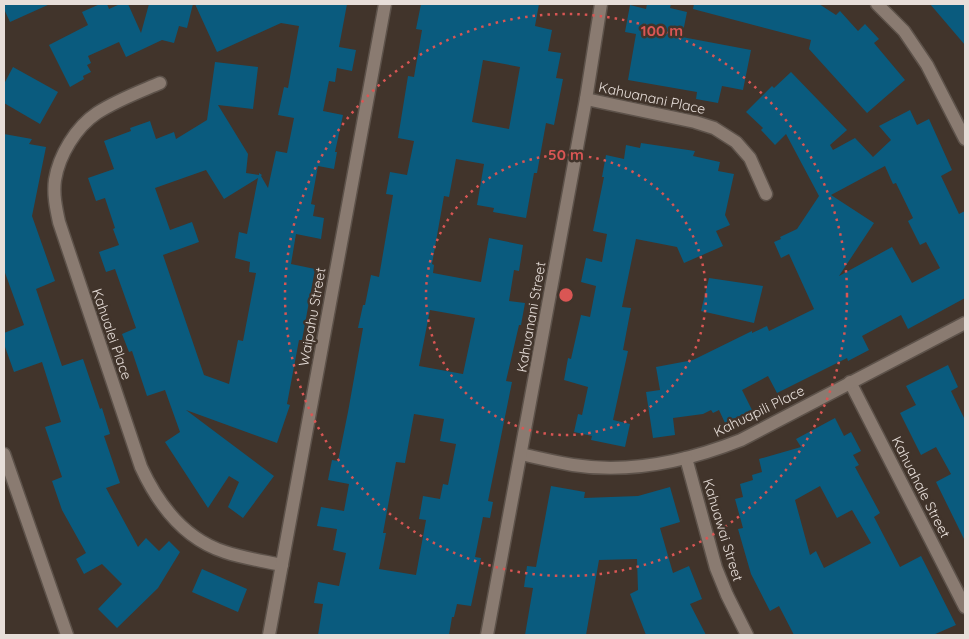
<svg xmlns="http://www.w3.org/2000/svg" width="969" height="639" font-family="Quicksand,sans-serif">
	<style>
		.building { fill: #0a5b7e; fill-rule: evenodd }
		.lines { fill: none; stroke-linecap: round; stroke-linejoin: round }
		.street-casing { stroke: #5d524a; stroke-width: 15 }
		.secondary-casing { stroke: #5d524a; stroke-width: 15 }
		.street { stroke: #8a7b71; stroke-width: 12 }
		.secondary { stroke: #8a7b71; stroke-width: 12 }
		.ring { fill: none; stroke: #da5654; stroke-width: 2.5; stroke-dasharray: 2.5 5 }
		.labels { text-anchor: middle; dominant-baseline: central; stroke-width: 5; stroke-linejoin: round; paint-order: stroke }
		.street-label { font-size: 14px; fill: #e7ded9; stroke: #41342b }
		.centre { fill: #da5654; stroke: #41342b; stroke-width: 2.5 }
		.ring-label { font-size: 15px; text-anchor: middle; font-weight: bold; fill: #da5654; stroke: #41342b; stroke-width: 5; stroke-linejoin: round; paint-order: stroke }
	</style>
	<rect width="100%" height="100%" fill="#41342b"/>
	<g class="building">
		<path d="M4 4H50L10 22 4 9Z"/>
		<path d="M100 4H107L109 9 120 4H128L141 33 149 4H193L187 28 179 26 174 43 162 40 126 57 119 42 88 56 91 63 87 65 91 72 83 76 84 79 70 87 49 45 88 25 82 12Z"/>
		<path d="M195 4H347L339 47 356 50 352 71 337 68 335 82 329 81 323 111 343 115 335 152H337L334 169 318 166 311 204 315 205 313 216 324 218 321 239 296 234 291 264 315 269 302 340H299L287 404 290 405 277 443 186 410 274 476 243 518 228 507 239 482 229 476 208 508 165 442 180 432 165 390 147 396 132 351 129 352 122 334 136 328 115 269 106 272 99 252 119 245 113 229 115 228 105 198 96 201 88 178 114 169 104 141 131 131 130 128 150 121 156 139 174 132 176 139 207 120 215 62 258 67 253 109 218 105 248 154 246 173 259 175V173L262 175 261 176 268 188 276 151 287 153 294 118 278 115 284 87 288 88 299 26 281 23 217 52ZM206 170 224 199 258 178 247 234 239 232 235 258 250 262 249 272 256 273 243 341 238 340 229 384 204 375 163 255 199 242 192 222 170 230 155 188Z"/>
		<path d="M421 4H539L535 26 552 30 548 51 561 53 556 78 563 79 554 125 546 123 537 173H534L526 218 493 212 494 208 477 205 484 164 456 159 449 197 444 196 432 264 434 265 433 273 481 282 489 238 523 245 519 271 514 270 509 301 525 303 521 325H519L506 381 512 382 488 501 493 502 490 518 483 517 475 557 481 558 471 606 457 604 454 617H452L449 635H318L323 604 314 603 318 582 339 586 346 553 333 550 337 529 317 526 321 507 344 511 349 484 328 480 332 460 338 461 348 412 363 328H358L363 305H365L371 275 379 277 393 195 386 194 390 172 407 175 414 141 398 138 408 76 414 77 422 30 416 29ZM483 60 520 67 509 129 472 122ZM430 310 475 318 463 374 419 366ZM414 414 444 419 440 441 456 444 448 485 443 484 440 499 423 496 419 519 426 520 416 575 379 569 386 533H383L396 462 405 463Z"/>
		<path d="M647 4H671L670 8 687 12 682 37 751 50 743 90 722 86 718 103 696 99 697 92 628 80 636 34 625 32 630 5 646 9Z"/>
		<path d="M694 4H819L836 15 840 11 858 31 865 24 879 39 874 43 905 80 867 113 809 49 811 40 693 9Z"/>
		<path d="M930 4H965V45Z"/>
		<path d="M13 67 58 92 40 124 4 103V84Z"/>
		<path d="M791 72 847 130 830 145 833 150 855 138 873 157 891 140 879 126 910 110 917 125 929 119 952 170 941 176 959 214 965 211V298L908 329 901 315 862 336 869 350 848 361 847 358 777 393 768 376 742 390 752 410 725 423 719 410 713 413 711 410 703 414 673 418 675 435 653 438 646 392 660 390 656 367 693 360 752 331V333L767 326 769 331 814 309 789 254 781 258 774 242 781 239 780 237 797 229 819 196 786 134 775 145 761 130 763 128 746 112 772 86 774 88ZM885 166 893 184 896 183 913 218 908 221 920 245 926 242 940 268 912 283 892 247 839 276 874 223 831 195Z"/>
		<path d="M4 134 32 139 29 144 46 147 32 216 55 281 36 289 62 366 83 359 100 409 102 408 110 434 104 436 120 483 106 488 138 547 146 538 159 551 169 541 180 552 158 588 117 628 98 609 122 584 102 564 84 574 76 559 86 553 62 510 52 481 62 477 45 427 61 422 42 362 14 372 4 344V333L24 325 4 270Z"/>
		<path d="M641 143 695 151 693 156 720 162 718 171 734 174 725 215 730 225 716 231 723 246 684 263 677 247 636 239 622 307 631 308 623 350 628 351 613 420 630 424 625 447 591 440 592 436 574 432 578 414 582 415 588 387 564 380 568 358 571 359 581 315 590 317 596 286 581 282 586 258 602 262 607 234 593 231 604 177H602L606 155 624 159 626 145 640 148Z"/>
		<path d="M709 278 763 286 754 323 701 311Z"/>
		<path d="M948 365 958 387 951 391 965 420V541L936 482 951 474 936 447 921 455 900 413 916 405 906 386Z"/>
		<path d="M835 418 844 436 851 432 861 451 853 455 859 465 855 467 880 513 874 517 900 567 921 556 956 625 933 635H794L779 606 770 611 751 574 738 529 743 528 735 499 743 497 740 484 753 480 752 475 762 472 759 459 801 447 796 439ZM820 486 837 518 852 510 871 543 824 568 816 551 810 555 795 500Z"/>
		<path d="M551 486 585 492 584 498 638 496 670 487 680 522 660 528 673 573 689 566 702 599 690 604 706 635H646L630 594 638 590 637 559 599 560 586 635H525L533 588 524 587 527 566 536 567Z"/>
		<path d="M202 569 247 589 238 612 192 592Z"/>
	</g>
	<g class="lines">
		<g class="street-casing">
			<g id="street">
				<path d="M160 83C139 92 117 100 97 113 76 127 59 155 55 180 53 194 56 208 59 222L141 467C158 504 184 539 225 552 243 558 263 561 282 565"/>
				<path d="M586 99 695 122 714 128 736 142 750 158 766 194"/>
				<path d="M850 382 965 607"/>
				<path d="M521 454C538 458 556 462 573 465 630 474 688 461 741 440L965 323"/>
				<path d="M686 458 716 568 727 595 747 635"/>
				<path d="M487 635 586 99 601 4"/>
			</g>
		</g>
		<g class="secondary-casing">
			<g id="secondary">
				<path d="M877 4 904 31 927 65 965 139"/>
				<path d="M4 454 67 635"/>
				<path d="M269 635 385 4"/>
			</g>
		</g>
		<use href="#street" class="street"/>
		<use href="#secondary" class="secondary"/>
	</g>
	<g class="ring">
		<circle cx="566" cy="295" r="140"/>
		<circle cx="566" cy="295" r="281"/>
	</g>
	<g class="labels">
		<g class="street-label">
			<text transform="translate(652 98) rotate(12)">Kahuanani Place</text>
			<text transform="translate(312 317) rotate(-80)">Waipahu Street</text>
			<text transform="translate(531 317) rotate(-80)">Kahuanani Street</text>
			<text transform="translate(112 334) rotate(71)">Kahualei Place</text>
			<text transform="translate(759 411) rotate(-26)">Kahuapili Place</text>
			<text transform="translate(921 487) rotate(63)">Kahuahale Street</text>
			<text transform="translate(723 530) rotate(73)">Kahuawai Street</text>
		</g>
	</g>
	<circle cx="566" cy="295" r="8" class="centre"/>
	<g class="ring-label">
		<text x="662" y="36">100 m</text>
		<text x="566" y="160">50 m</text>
	</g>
	<rect width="969" height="639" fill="none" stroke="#e7ded9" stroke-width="10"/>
</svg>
